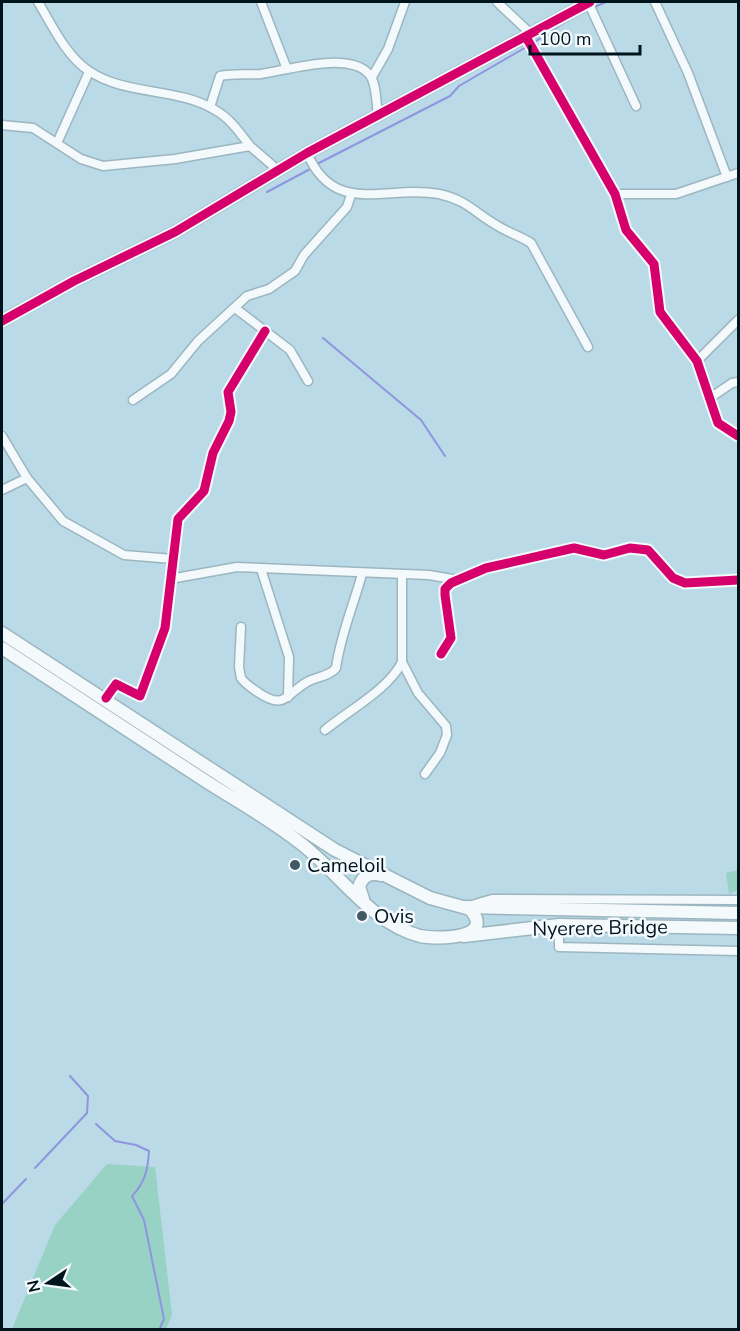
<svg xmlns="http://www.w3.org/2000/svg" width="740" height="1331" font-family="'Nunito Sans',sans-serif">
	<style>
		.green { fill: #98d2c5 }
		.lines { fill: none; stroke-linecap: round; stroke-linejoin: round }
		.stream { stroke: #9095e0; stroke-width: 2 }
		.minor-casing { stroke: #9cb6c0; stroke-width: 11 }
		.tertiary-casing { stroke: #9cb6c0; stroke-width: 14 }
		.primary-casing { stroke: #9cb6c0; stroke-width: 15 }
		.minor { stroke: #f4f9fb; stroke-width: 8 }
		.tertiary { stroke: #f4f9fb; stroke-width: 10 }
		.primary { stroke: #f4f9fb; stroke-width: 12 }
		.cycleway-casing { stroke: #f3f9fc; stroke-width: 13 }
		.cycleway { stroke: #d6006c; stroke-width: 9 }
		.poi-dot { fill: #415963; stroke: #f3f9fc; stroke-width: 2 }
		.labels { text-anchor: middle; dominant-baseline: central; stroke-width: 5; stroke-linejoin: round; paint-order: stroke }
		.poi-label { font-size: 20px; fill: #00141d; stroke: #f3f9fc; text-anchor: start }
		.street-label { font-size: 20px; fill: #00141d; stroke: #f3f9fc }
	</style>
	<rect width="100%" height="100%" fill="#b9dae6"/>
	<g class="green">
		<path d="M738 870V890L729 894 726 873Z"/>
		<path d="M107 1164 155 1167 172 1315 166 1329H12L55 1225Z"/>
	</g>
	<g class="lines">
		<g class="stream">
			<path d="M592 8 606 2"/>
			<path d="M533 43 576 15"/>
			<path d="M317 164 450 96 459 86 528 46"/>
			<path d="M267 192 312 168"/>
			<path d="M323 338 421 420 445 456"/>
			<path d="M96 1124 115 1141 136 1145 149 1151C148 1169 145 1183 132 1196L144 1220 164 1319 159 1330"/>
			<path d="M35 1168 87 1113 88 1096 70 1076"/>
			<path d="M2 1204 26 1179"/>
		</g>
		<g class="minor-casing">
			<g id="minor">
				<path d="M38 2C52 25 66 56 89 71 126 96 177 87 215 110 230 118 240 133 250 146"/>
				<path d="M261 2 287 69"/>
				<path d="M497 2 531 34"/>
				<path d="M588 2 636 106"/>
				<path d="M655 2 688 73 727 177"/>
				<path d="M526 37 615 194 626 230 654 264 660 312 697 361 718 423 738 436"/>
				<path d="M372 77 388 49 405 2"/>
				<path d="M210 107 220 76C233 73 248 75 261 74 288 70 348 51 369 74 377 83 376 104 378 115"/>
				<path d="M2 125 33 128 81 159 103 166 175 159 250 146 279 171"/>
				<path d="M57 143 89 72"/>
				<path d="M307 153C335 218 386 184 439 194 467 200 475 213 498 226 509 233 520 236 531 243L588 347"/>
				<path d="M615 194H676L738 173"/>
				<path d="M235 308 290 350 308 381"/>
				<path d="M697 361 738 320"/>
				<path d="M710 398 732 383 738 382"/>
				<path d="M133 400 171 374 198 341 247 296 269 289 295 271 304 255 347 207 351 195"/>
				<path d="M2 436 27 478 63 521 124 555 173 559"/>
				<path d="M2 490 27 478"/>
				<path d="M261 569 289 657 288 697"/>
				<path d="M170 579 237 567 429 575 458 580"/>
				<path d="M241 627 239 667 241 678C246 685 252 688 259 693 285 710 285 695 307 682 316 677 330 676 336 668 341 633 353 607 362 574"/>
				<path d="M441 654 451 638 445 595V589L451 583 486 568 574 548 604 555 630 548 648 550 673 578 685 583 738 580"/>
				<path d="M402 662 418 693 446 726 447 735 440 753 425 774"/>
				<path d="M106 698 116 684 140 696 165 628 178 519 204 491 213 453 229 421 231 412 228 392 265 331"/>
				<path d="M325 730C349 710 389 689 402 662V575"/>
				<path d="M475 904 492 899 738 900"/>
				<path d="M559 925V947L738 951"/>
			</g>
		</g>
		<g class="tertiary-casing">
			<path id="tertiary" d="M2 321 74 281 175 232 307 153 590 2"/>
		</g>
		<g class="primary-casing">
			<g id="primary">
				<path d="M2 633 335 850 430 898 470 909C497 940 436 939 420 936 370 923 339 872 299 842 270 819 235 800 204 780 136 736 69 692 2 648"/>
				<path d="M363 899 359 887C362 876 370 872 381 875"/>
				<path d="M466 907 738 913"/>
				<path d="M464 936 559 925 738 928"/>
			</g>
		</g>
		<use href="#minor" class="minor"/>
		<use href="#tertiary" class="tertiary"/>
		<use href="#primary" class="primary"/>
		<g class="cycleway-casing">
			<g id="cycleway">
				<path d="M526 37 615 194 626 230 654 264 660 312 697 361 718 423 738 436"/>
				<path d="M2 321 74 281 175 232 307 153 590 2"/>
				<path d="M441 654 451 638 445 595V589L451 583 486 568 574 548 604 555 630 548 648 550 673 578 685 583 738 580"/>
				<path d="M106 698 116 684 140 696 165 628 178 519 204 491 213 453 229 421 231 412 228 392 265 331"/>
			</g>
		</g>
		<use href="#cycleway" class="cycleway"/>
	</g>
	<g class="poi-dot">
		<circle cx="295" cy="865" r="6"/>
		<circle cx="362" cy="916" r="6"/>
	</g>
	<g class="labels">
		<g class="poi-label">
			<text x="307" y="865">Cameloil</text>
			<text x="374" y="916">Ovis</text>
		</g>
		<g class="street-label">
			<text transform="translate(600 928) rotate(-1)">Nyerere Bridge</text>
		</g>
	</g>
	<rect width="740" height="1331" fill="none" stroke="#00141d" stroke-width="6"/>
	<g transform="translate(48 1283) rotate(257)" stroke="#f3f9fc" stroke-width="4.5" paint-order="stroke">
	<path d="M0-4.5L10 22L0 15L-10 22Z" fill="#00141d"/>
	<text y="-9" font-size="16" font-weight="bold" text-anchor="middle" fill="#00141d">N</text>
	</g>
	<path d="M530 45v9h110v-9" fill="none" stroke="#00141d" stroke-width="3"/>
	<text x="539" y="45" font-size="18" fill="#00141d" stroke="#f3f9fc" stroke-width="4.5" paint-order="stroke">100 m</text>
</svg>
